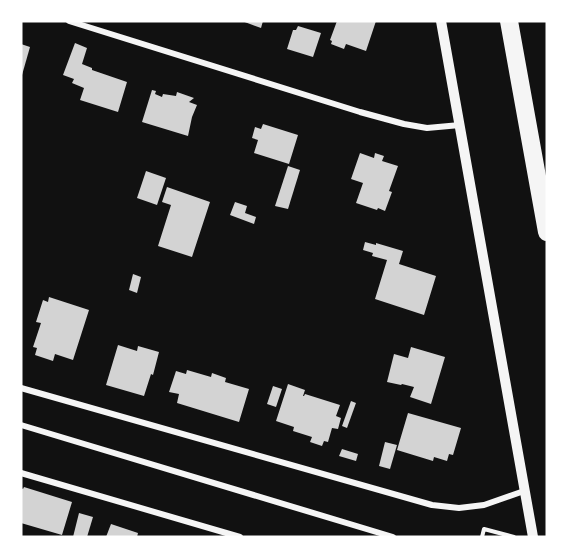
<svg xmlns="http://www.w3.org/2000/svg" width="568" height="558" font-family="'Times New Roman',serif">
	<style>
		.building { fill: #d3d3d3 }
		.lines { fill: none; stroke-linecap: round; stroke-linejoin: round }
		.path { stroke: #f5f5f5; stroke-width: 4 }
		.minor { stroke: #f5f5f5; stroke-width: 6 }
		.tertiary { stroke: #f5f5f5; stroke-width: 10 }
		.motorway { stroke: #f5f5f5; stroke-width: 18 }
	</style>
	<rect width="100%" height="100%" fill="#111"/>
	<g class="building">
		<path d="M242 21H263L261 28Z"/>
		<path d="M337 21H376L366 51 346 44 344 49 331 44 332 41 330 40Z"/>
		<path d="M298 26 321 33 313 57 287 49 293 30H296Z"/>
		<path d="M75 43 87 48 82 64 92 68V70L127 82 118 112 80 100 84 88 72 83 74 79 63 75Z"/>
		<path d="M21 44 30 47 22 75 21 74Z"/>
		<path d="M152 90 156 91 155 94 162 97 163 94 176 96 177 92 194 98 189 102 197 105 192 117 188 136 142 122Z"/>
		<path d="M263 124 298 135 289 164 254 153 258 140 252 138 255 127 261 129Z"/>
		<path d="M360 153 374 158 375 153 384 156 382 161 398 166 389 191 392 192 385 211 378 208 377 210 356 203 363 183 351 179Z"/>
		<path d="M288 166 300 170 288 209 275 206Z"/>
		<path d="M146 171 166 178 157 205 137 198Z"/>
		<path d="M167 187 210 202 192 257 158 246 171 205 162 202Z"/>
		<path d="M235 202 247 206 245 213 256 217 254 224 230 215Z"/>
		<path d="M365 242 376 245V243L403 251 399 264 436 276 424 315 375 299 387 260 372 256 373 253 363 250Z"/>
		<path d="M133 274 141 277 137 293 129 290Z"/>
		<path d="M49 297 89 310 73 360 55 354 53 361 35 355 37 348 33 347 41 323 36 322 43 300 48 302Z"/>
		<path d="M118 345 137 351 138 346 159 352 153 375 151 374 144 396 106 385Z"/>
		<path d="M411 347 445 357 431 404 410 397 414 387 402 384 401 385 387 382 394 354 408 358Z"/>
		<path d="M187 370 211 377 212 373 226 378 225 382 249 389 239 422 177 403 179 394 169 392 176 371 186 374Z"/>
		<path d="M288 384 305 390 303 396H304L305 394 340 405 336 416 341 418 338 429 332 428 328 442 324 441 322 446 310 442 312 437 293 431 294 427 276 421Z"/>
		<path d="M273 386 282 389 276 407 267 404Z"/>
		<path d="M351 401 356 403 347 428 342 426Z"/>
		<path d="M408 413 461 428 453 455 449 454 447 461 434 457 433 461 397 450Z"/>
		<path d="M385 442 397 445 390 469 379 466Z"/>
		<path d="M342 449 358 454 356 461 339 456Z"/>
		<path d="M24 487 72 502 62 535 21 523V488L23 489Z"/>
		<path d="M79 513 93 517 87 537H73Z"/>
		<path d="M111 524 138 533 137 537H106Z"/>
	</g>
	<g class="lines">
		<path class="path" d="M482 537 484 529 514 537"/>
		<g class="minor">
			<path d="M69 21 360 112 404 124 427 128 460 125"/>
			<path d="M21 388 432 505 459 508 484 505 524 491"/>
			<path d="M21 425 393 537"/>
			<path d="M21 473 240 537"/>
		</g>
		<path class="tertiary" d="M441 21 533 537"/>
		<path class="motorway" d="M509 21 547 232"/>
	</g>
	<rect width="568" height="558" fill="none" stroke="#ffffff" stroke-width="45"/>
</svg>
